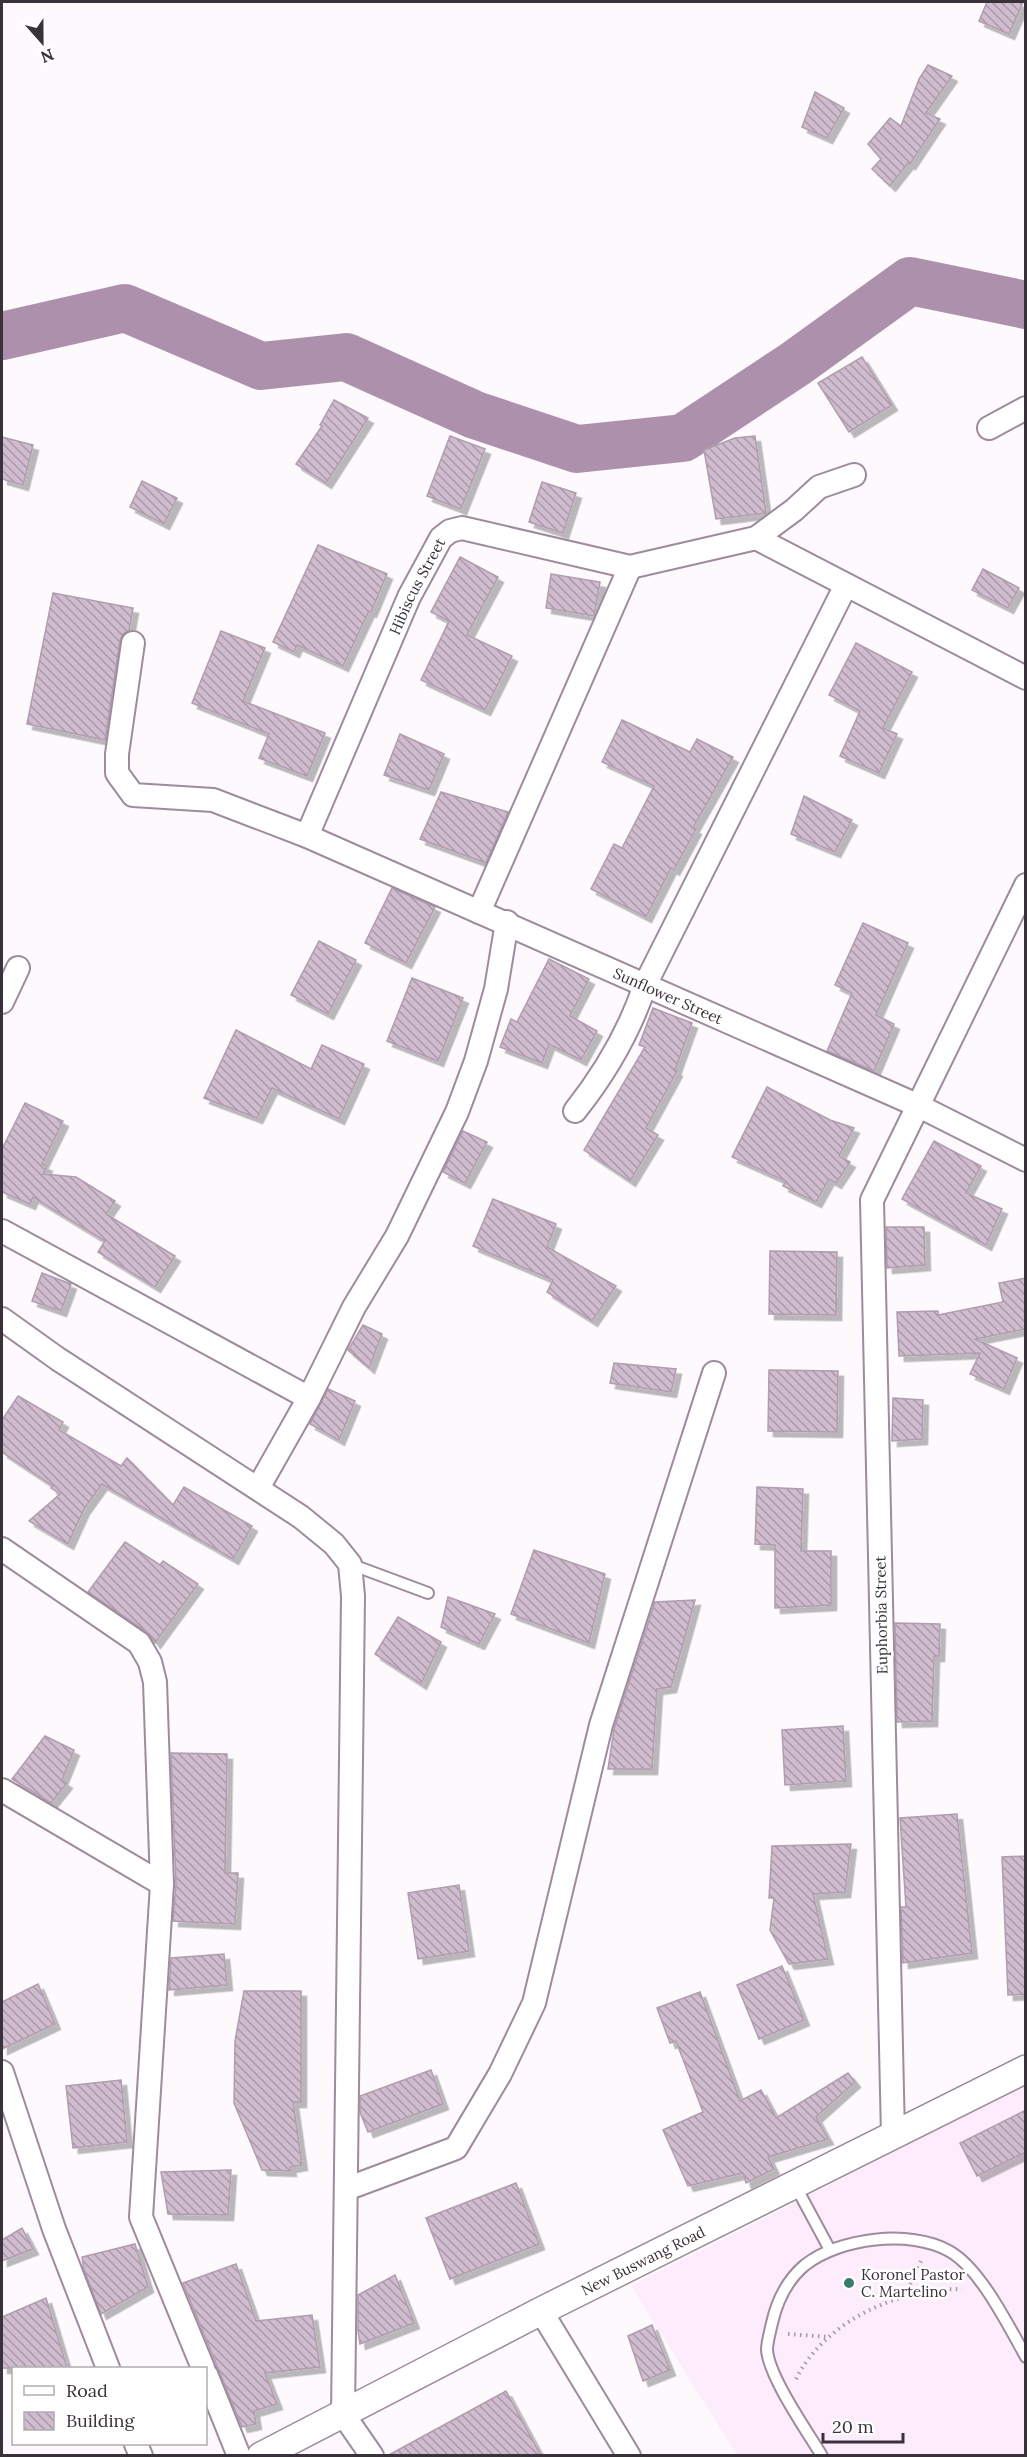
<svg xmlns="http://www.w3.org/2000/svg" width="1027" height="2457" font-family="Lora,serif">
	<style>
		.built { fill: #fdedfc }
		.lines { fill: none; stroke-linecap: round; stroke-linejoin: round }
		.river { stroke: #ad91ac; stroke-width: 48 }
		.building { fill: url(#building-back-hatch); stroke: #b09daf; stroke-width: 1.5; filter: url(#shadow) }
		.service-casing { stroke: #9e8b9d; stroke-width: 14 }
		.minor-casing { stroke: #9e8b9d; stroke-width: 26 }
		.tertiary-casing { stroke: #9e8b9d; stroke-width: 30 }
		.path { stroke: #a09aa0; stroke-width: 4; stroke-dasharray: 1.5 4.5; stroke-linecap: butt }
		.service { stroke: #fff; stroke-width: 10 }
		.minor { stroke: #fff; stroke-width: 22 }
		.tertiary { stroke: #fff; stroke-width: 27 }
		.poi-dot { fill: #397c6e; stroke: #fff; stroke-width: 2 }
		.labels { text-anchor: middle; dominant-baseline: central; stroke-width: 5; stroke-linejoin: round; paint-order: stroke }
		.street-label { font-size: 15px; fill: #3a323a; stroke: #fff }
		.poi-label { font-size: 15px; fill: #3a323a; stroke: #fff; text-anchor: start }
	</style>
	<defs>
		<pattern id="building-back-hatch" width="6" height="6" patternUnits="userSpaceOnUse" patternTransform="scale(1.5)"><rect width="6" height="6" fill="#d0bccf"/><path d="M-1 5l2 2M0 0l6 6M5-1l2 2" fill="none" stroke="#aa99a9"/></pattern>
		<filter id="shadow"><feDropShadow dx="5.5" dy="5.5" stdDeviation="0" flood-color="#0004"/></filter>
	</defs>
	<rect width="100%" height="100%" fill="#fdf9fd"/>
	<path class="built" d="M1025 2085V2455H737L631 2286Z"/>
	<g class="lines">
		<path class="river" d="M2 336 125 308 261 366 346 357 475 415 577 449 683 438 795 364 910 281 1026 305"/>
	</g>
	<g class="building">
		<path d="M987 2H1023L1009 34 979 21Z"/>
		<path d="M928 65 952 76 926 113 940 119 910 164 908 163 890 186 872 169 881 159 868 144 890 118 901 126 919 79Z"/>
		<path d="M815 92 844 108 827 138 802 127Z"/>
		<path d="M862 357 892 405 849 432 818 383Z"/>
		<path d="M334 400 368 418 326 483 296 464 322 426 320 425Z"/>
		<path d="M450 436 485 449 461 509 427 496Z"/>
		<path d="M755 436 766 513 716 519 704 450 735 438Z"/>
		<path d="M2 437 33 445 23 485 2 479Z"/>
		<path d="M142 481 177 498 164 524 130 507Z"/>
		<path d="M542 482 576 493 563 533 529 522Z"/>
		<path d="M318 545 387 574 371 612 369 611 343 666 297 645 294 652 273 642Z"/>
		<path d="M460 557 498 577 467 635 512 656 485 710 421 680 449 621 431 612Z"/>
		<path d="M983 569 1019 588 1008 608 972 590Z"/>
		<path d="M551 574 600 582 594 616 546 608Z"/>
		<path d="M53 593 133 608 129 630 123 634 120 641 105 740 27 724Z"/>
		<path d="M221 631 265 648 243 701 325 733 307 776 259 758 269 734 192 703Z"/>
		<path d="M856 643 912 672 883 728 897 734 879 773 840 756 860 711 829 695Z"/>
		<path d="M622 720 690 752 697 739 733 757 693 828 696 829 674 870 671 868 646 917 591 889 614 844 622 848 654 786 602 762Z"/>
		<path d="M400 734 444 754 429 790 384 775Z"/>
		<path d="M441 792 508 812 486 863 420 839Z"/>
		<path d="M804 796 852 820 835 852 791 834Z"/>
		<path d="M392 888 435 907 406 963 365 943Z"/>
		<path d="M863 923 908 943 876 1015 894 1024 874 1071 827 1051 852 993 835 985Z"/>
		<path d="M319 941 356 960 328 1014 291 995Z"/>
		<path d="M549 959 589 979 570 1016 597 1031 581 1060 549 1044 542 1063 500 1047 511 1019 517 1022Z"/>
		<path d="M412 978 463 998 438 1061 387 1041Z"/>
		<path d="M653 1008 692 1023 675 1070 677 1071 646 1128 658 1135 630 1181 584 1150 645 1047 639 1045Z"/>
		<path d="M236 1030 311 1069 322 1045 364 1064 339 1119 272 1088 257 1118 204 1098Z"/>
		<path d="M767 1087 830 1120 854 1128 839 1156 850 1162 836 1183 829 1179 816 1202 783 1186 786 1181 732 1157Z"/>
		<path d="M25 1103 63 1121 42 1164 47 1166 43 1174 76 1177 115 1201 106 1214 175 1256 155 1287 98 1252 105 1241 33 1197 30 1204 2 1192V1149Z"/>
		<path d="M463 1131 487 1142 465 1183 443 1172Z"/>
		<path d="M934 1141 981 1166 966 1193 1002 1209 986 1245 902 1199Z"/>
		<path d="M493 1199 556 1224 547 1247 616 1286 592 1321 547 1292 553 1280 473 1246Z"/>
		<path d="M886 1227H924L925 1265 887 1268Z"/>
		<path d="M770 1251 837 1252 836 1315 769 1314Z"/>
		<path d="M42 1273 71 1284 61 1311 32 1301Z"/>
		<path d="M1026 1278V1329L975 1339 1017 1358 1004 1389 970 1374 980 1353 899 1356 897 1312 938 1311V1315L1003 1302 999 1283Z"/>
		<path d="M363 1325 382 1334 369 1368 348 1350Z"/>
		<path d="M614 1363 676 1369 671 1392 610 1383Z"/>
		<path d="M769 1370 838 1371 837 1432 768 1431Z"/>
		<path d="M328 1389 355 1401 339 1440 310 1424Z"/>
		<path d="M18 1396 63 1422 59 1430 121 1466 127 1458 173 1505 184 1487 252 1526 233 1559 102 1484 84 1509 68 1544 29 1521 60 1494 51 1488 53 1486 2 1452V1420Z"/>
		<path d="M893 1398 923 1400 922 1439 892 1441Z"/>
		<path d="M757 1487 803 1489 801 1551H831V1605L775 1608V1545L755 1544Z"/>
		<path d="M125 1542 160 1565 163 1561 198 1584 155 1643 147 1632 88 1592Z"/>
		<path d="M534 1550 605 1574 589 1643 511 1614Z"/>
		<path d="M448 1597 495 1614 479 1644 441 1627Z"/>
		<path d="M695 1600 671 1687 657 1689 652 1769H608L614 1729 655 1602Z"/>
		<path d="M398 1617 441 1642 421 1684 375 1654Z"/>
		<path d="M895 1623 940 1624 939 1656H934L932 1721 897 1722Z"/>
		<path d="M843 1726 846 1781 785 1785 782 1730Z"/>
		<path d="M45 1736 74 1750 62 1780 67 1783 51 1803 12 1779Z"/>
		<path d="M171 1753 227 1754 225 1873H238L235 1924 173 1921 176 1884Z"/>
		<path d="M957 1814 972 1953 903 1963 901 1907H906L900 1818Z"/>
		<path d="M851 1844 845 1892 813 1894 828 1959 789 1964 770 1930 774 1898H769L772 1846Z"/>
		<path d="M1026 1856V1994L1008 1995 1002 1857Z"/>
		<path d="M459 1885 469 1951 418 1959 408 1893Z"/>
		<path d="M224 1954 227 1985 169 1990 171 1958Z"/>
		<path d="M782 1966 804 2020 759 2039 737 1985Z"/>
		<path d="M38 1984 55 2024 2 2049V2002Z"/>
		<path d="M244 1991H301V2102H293L302 2165 290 2167 291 2171 262 2170 234 2103 235 2041Z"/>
		<path d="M700 1992 740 2101 761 2090 776 2118 848 2073 855 2082 816 2117 828 2139 768 2157 774 2169 746 2183 743 2173 688 2186 663 2130 703 2112 676 2041 670 2043 657 2008Z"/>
		<path d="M431 2070 443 2104 368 2132 360 2112V2096Z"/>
		<path d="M121 2080 127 2142 73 2148 66 2086Z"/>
		<path d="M1026 2110V2152L977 2176 960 2143Z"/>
		<path d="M231 2170 228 2215 168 2214 161 2172Z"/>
		<path d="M516 2183 539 2244 450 2279 426 2218Z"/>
		<path d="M22 2228 33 2249 2 2261V2240Z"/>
		<path d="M135 2244 148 2287 101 2314 84 2270 82 2257Z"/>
		<path d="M236 2264 256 2321 312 2315 320 2367 265 2373 277 2404 254 2411 256 2424 242 2427 183 2283Z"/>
		<path d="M395 2275 414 2323 360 2344 358 2331V2295Z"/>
		<path d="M46 2298 67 2368H2V2317Z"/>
		<path d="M652 2325 670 2370 643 2381 628 2336Z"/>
		<path d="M506 2391 541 2456H387Z"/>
	</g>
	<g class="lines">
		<g class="service-casing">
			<g id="service">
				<path d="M350 1564 428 1593"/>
				<path d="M795 2185 830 2250"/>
				<path d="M822 2456C807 2431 769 2377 767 2350 767 2342 770 2332 772 2323 777 2301 787 2280 805 2265 839 2238 910 2229 949 2251 980 2268 1008 2325 1026 2357"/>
			</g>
		</g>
		<g class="minor-casing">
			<g id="minor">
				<path d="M989 428 1026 408"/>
				<path d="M756 538 1026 678"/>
				<path id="s1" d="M133 643 117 754V773L133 795 213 800 307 836 919 1106 1026 1160"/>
				<path id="s2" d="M307 836 409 597 441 538 450 531 462 528 630 567 756 538 794 510 819 487 854 475"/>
				<path d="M479 912 630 567"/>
				<path d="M2 1002 18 968"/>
				<path d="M575 1111C606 1072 629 1033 645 985L846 585"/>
				<path d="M2 1231 309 1398"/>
				<path d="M2 1319 58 1359 301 1517 334 1544 350 1564 353 1596 343 2414 372 2456"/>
				<path d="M258 1488 309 1398 354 1307 397 1236 457 1112 476 1061 496 989 507 922"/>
				<path d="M2 1549 139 1643 150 1662 155 1682 162 1884 141 2217 203 2368"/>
				<path d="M2 1790 162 1884"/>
				<path d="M2 2072 54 2229 108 2368"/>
				<path d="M893 2136 872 1200 1026 885"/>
				<path d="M346 2189 456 2148 500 2074 534 2003 601 1725 714 1373"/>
				<path d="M541 2311 629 2456"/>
				<path d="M206 2374 239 2456"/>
				<path d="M136 2444 141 2456"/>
			</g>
		</g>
		<g class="tertiary-casing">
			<g id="tertiary">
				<path id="s3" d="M261 2456 541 2311 1026 2069"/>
			</g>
		</g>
		<g class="path">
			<path d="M905 2295 922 2259"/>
			<path d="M788 2334 828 2337"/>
			<path d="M796 2379C825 2321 898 2288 962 2289"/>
		</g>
		<use href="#service" class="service"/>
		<use href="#minor" class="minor"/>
		<use href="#tertiary" class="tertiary"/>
	</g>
	<circle class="poi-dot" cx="849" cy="2283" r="6"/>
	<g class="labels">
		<g class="street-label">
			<text stroke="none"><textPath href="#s2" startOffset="273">Hibiscus Street</textPath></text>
			<text stroke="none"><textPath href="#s1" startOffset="734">Sunflower Street</textPath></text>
			<text transform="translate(881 1615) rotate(-91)">Euphorbia Street</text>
			<text stroke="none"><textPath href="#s3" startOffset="429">New Buswang Road</textPath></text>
		</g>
		<g class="poi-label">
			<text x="861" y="2274">Koronel Pastor<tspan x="861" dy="17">C. Martelino</tspan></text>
		</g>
	</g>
	<rect width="1027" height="2457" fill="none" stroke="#3a323a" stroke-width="6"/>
	<rect x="12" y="2367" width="195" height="78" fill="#ffffff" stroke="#b0adb0" stroke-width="1.5"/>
	<rect x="24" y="2386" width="30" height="9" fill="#ffffff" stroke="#b0adb0" stroke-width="1.5"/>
	<text x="66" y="2397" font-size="18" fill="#3a323a">Road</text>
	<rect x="24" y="2412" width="30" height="18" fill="url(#building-back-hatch)" stroke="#b0adb0" stroke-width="1.5"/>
	<text x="66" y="2427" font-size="18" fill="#3a323a">Building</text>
	<g transform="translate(42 42) rotate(159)" stroke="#ffffff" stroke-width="4.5" paint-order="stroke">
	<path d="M0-4.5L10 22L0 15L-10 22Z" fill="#3a323a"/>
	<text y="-9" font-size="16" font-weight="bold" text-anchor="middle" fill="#3a323a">N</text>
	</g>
	<path d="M823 2433v9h80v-9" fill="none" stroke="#3a323a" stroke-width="3"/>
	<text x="832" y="2433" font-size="18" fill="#3a323a" stroke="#ffffff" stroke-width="4.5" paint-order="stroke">20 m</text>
</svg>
